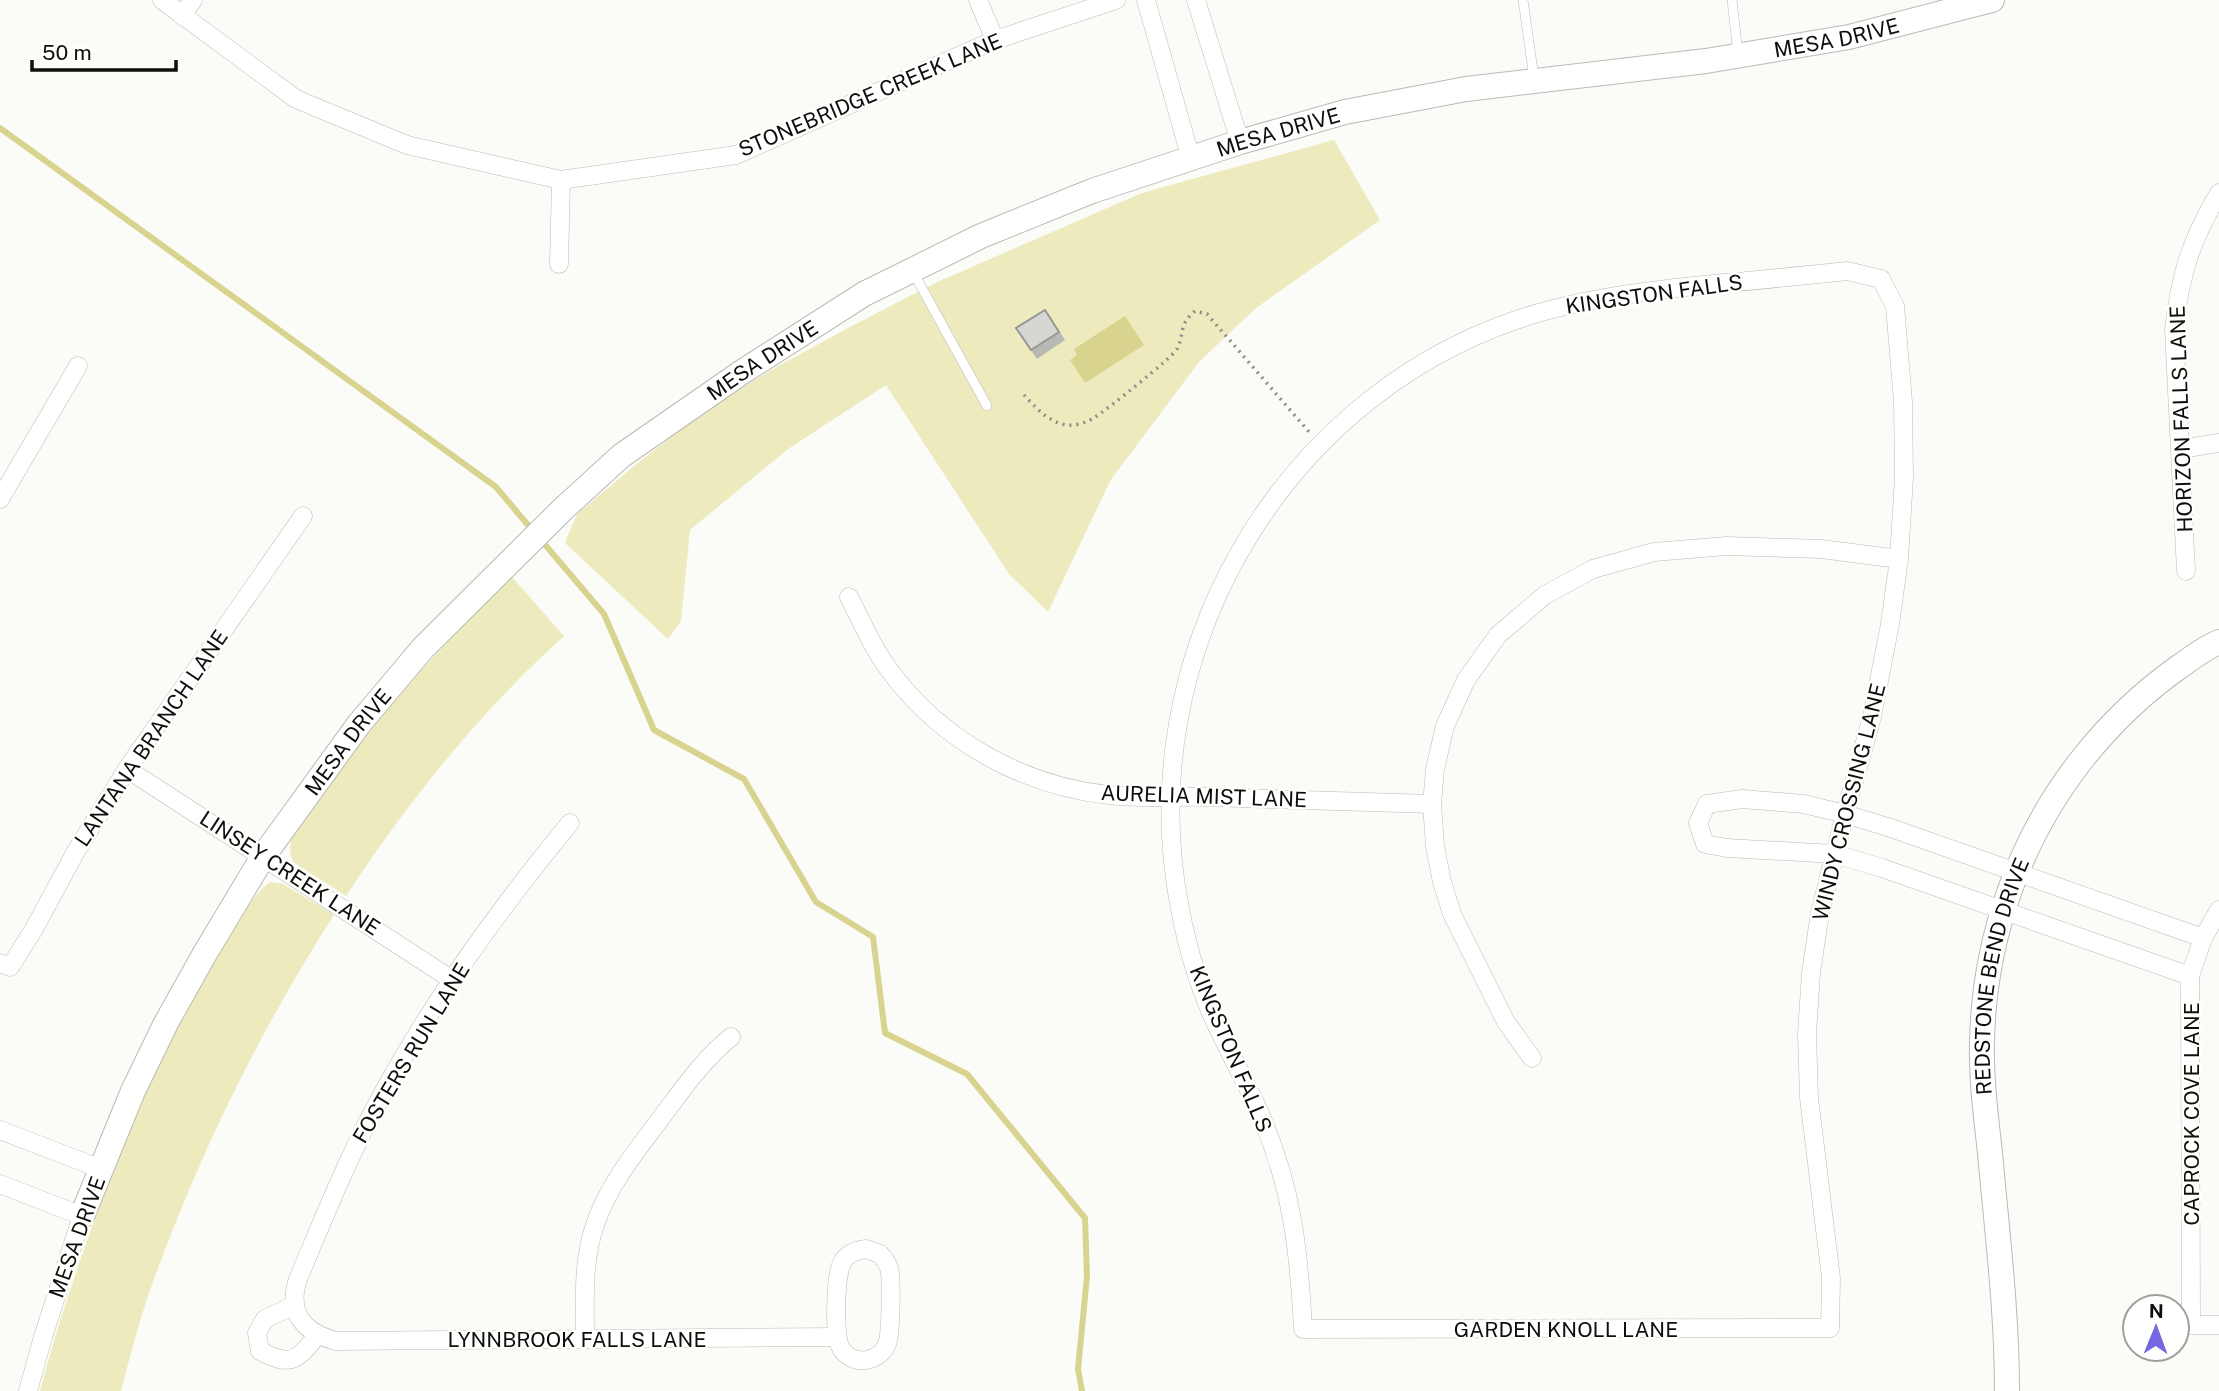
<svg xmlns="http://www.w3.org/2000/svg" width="2219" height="1391" font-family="'Public Sans',sans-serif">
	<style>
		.green { fill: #edebbe }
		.water { fill: #d8d48f }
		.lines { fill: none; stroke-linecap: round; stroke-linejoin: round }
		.stream { stroke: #d8d48f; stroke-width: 6 }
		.lane-casing { stroke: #babab6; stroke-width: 10 }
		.street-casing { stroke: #babab6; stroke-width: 19 }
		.secondary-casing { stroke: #babab6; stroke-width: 26 }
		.path { stroke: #8d8d8a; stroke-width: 3.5; stroke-dasharray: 2 5; stroke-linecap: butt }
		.lane { stroke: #fff; stroke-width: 9 }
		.street { stroke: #fff; stroke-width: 18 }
		.secondary { stroke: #fff; stroke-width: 24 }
		.wall { fill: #b8b8b5 }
		.building { fill: #d6d6d2; stroke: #969693; stroke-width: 2 }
		.labels { text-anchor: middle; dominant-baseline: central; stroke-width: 5; stroke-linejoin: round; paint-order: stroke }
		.street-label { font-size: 21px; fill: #0e0e0d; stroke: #fffffe }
	</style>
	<rect width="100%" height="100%" fill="#fbfbf7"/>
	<g class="green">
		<path d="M1334 140 1380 220 1256 308 1199 362 1110 481 1048 612 1009 574 886 385 788 449 690 530 681 621 668 639 565 543 577 514 638 463 703 412 771 370 850 327 935 283 1142 193Z"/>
		<path d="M512 577 564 636C481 711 408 801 346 896L293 862 290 852 291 837C310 811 328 784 347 759 397 694 453 634 512 577Z"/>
		<path d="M270 882 283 884 334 915C257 1035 194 1164 147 1299 137 1329 129 1360 121 1391H40C58 1322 81 1256 106 1189 138 1107 174 1025 221 950 236 927 248 899 270 882Z"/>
	</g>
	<path class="water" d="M1125 316 1144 345 1085 383 1070 360 1077 355 1074 349Z"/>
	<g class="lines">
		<g class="stream">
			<path d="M0 128 496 487 533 531"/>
			<path d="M541 540 604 614 654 730 744 779 816 902 873 937 885 1033 967 1074 1085 1218 1087 1276 1078 1369 1082 1391"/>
		</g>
		<g class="lane-casing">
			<g id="lane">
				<path d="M1523 0 1534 78"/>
				<path d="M1732 0 1738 54"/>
				<path d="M913 272 987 406"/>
			</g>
		</g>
		<g class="street-casing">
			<g id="street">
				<path d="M162 0 296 99 407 145 561 180 736 155 995 40 1116 0"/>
				<path d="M978 0 995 40"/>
				<path d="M1146 0 1191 159"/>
				<path d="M1196 0 1240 142"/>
				<path d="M182 16 193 0"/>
				<path d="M559 264 561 180"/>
				<path d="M1847 271 1881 279 1895 306 1903 402 1904 477 1899 559 1890 624 1872 717 1845 814 1820 913 1811 973 1807 1034 1809 1098 1831 1278 1830 1328 1303 1329C1299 1255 1293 1191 1263 1121 1251 1091 1234 1062 1220 1032 1201 994 1188 951 1180 909 1131 661 1275 403 1516 320 1577 299 1639 292 1703 285 1751 281 1799 276 1847 271Z"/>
				<path d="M2181 449 2219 443"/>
				<path d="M0 499 78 366"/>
				<path d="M2186 571 2174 329C2180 275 2191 240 2219 193"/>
				<path d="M849 597C862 622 873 649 890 671 942 741 1023 786 1109 795 1142 799 1177 796 1210 797 1284 800 1358 802 1432 804"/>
				<path d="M127 769 451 979"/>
				<path d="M570 823C498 910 431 1003 377 1104 347 1160 323 1220 298 1279 287 1313 303 1332 336 1341L837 1337"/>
				<path d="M2219 910 2203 938 2190 976 2191 1325H2219"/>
				<path d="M0 963 10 967 34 929 75 853 127 769 303 516"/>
				<path d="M2190 976 1882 868 1835 854 1727 848 1705 844 1698 823 1707 804 1742 799 1804 804 1845 814 1891 828 2203 938"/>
				<path d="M1532 1058 1506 1022 1452 914 1442 882 1435 846 1432 804 1435 769 1445 726 1466 680 1498 635 1545 595 1593 569 1654 552 1727 546 1821 549 1899 559"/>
				<path d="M0 1130 101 1169"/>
				<path d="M0 1184 82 1216 43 1337 28 1391"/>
				<path d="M866 1249 880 1254C884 1258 887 1262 889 1268 892 1278 891 1334 887 1344 884 1352 876 1358 867 1360 856 1362 844 1356 840 1346 834 1334 835 1272 843 1261 848 1253 857 1250 866 1249Z"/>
				<path d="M293 1306 265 1319 257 1333 260 1351C291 1367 296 1361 317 1336"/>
				<path d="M585 1339C585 1300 582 1260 596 1222 609 1185 634 1154 658 1122 681 1092 701 1061 731 1037"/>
			</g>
		</g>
		<g class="secondary-casing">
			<g id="secondary">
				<path id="s1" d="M82 1216 133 1091 166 1023 204 955 264 855 359 724 423 648 563 509 621 456 742 372 864 294 981 236 1092 191 1240 142 1345 112 1466 89 1706 61 1849 37 1992 0"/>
				<path id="s2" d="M2007 1391C2007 1311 1997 1232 1990 1153 1986 1117 1981 1079 1982 1042 1984 939 2019 839 2083 758 2111 723 2142 693 2179 667 2192 658 2204 648 2219 642"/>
			</g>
		</g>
		<path class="path" d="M1024 395C1036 408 1053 427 1073 425 1079 425 1089 421 1094 418 1106 410 1171 359 1177 349 1185 333 1178 325 1195 311L1207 314 1310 433"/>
		<use href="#lane" class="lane"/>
		<use href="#street" class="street"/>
		<use href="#secondary" class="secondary"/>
	</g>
	<path class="wall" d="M1045 310 1065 340 1037 359 1016 328Z"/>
	<path class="building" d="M1045 310 1059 332 1031 350 1016 328Z"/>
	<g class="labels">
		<g class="street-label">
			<text stroke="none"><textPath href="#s1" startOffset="2247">MESA DRIVE</textPath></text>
			<text transform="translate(870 95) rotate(-23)">STONEBRIDGE CREEK LANE</text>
			<text stroke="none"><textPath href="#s1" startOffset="1680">MESA DRIVE</textPath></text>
			<text transform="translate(1654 294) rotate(-8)">KINGSTON FALLS</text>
			<text stroke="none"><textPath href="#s1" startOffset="1113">MESA DRIVE</textPath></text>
			<text transform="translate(2181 419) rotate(-92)">HORIZON FALLS LANE</text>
			<text transform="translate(151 738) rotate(-56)">LANTANA BRANCH LANE</text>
			<text stroke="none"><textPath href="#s1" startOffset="546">MESA DRIVE</textPath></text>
			<text transform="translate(1204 796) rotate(2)">AURELIA MIST LANE</text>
			<text transform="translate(1849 802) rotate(-76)">WINDY CROSSING LANE</text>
			<text transform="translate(290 873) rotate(33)">LINSEY CREEK LANE</text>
			<text stroke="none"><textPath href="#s2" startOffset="418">REDSTONE BEND DRIVE</textPath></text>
			<text transform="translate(1231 1049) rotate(67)">KINGSTON FALLS</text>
			<text transform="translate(411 1053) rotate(-59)">FOSTERS RUN LANE</text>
			<text transform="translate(2191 1114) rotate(-90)">CAPROCK COVE LANE</text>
			<text transform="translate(77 1237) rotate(-70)">MESA DRIVE</text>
			<text x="1566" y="1329">GARDEN KNOLL LANE</text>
			<text x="577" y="1339">LYNNBROOK FALLS LANE</text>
		</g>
	</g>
	<g transform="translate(2156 1328) rotate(1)"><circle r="33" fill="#fffffe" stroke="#9f9f9e" stroke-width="2"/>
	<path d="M0-5L12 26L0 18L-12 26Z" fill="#7566e1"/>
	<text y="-10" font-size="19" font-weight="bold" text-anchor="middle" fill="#0e0e0d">N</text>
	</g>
	<path d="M32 60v10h144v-10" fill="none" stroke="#0e0e0d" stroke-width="3.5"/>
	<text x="42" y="60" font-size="21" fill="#0e0e0d" stroke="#fffffe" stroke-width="5" paint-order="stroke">50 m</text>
</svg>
